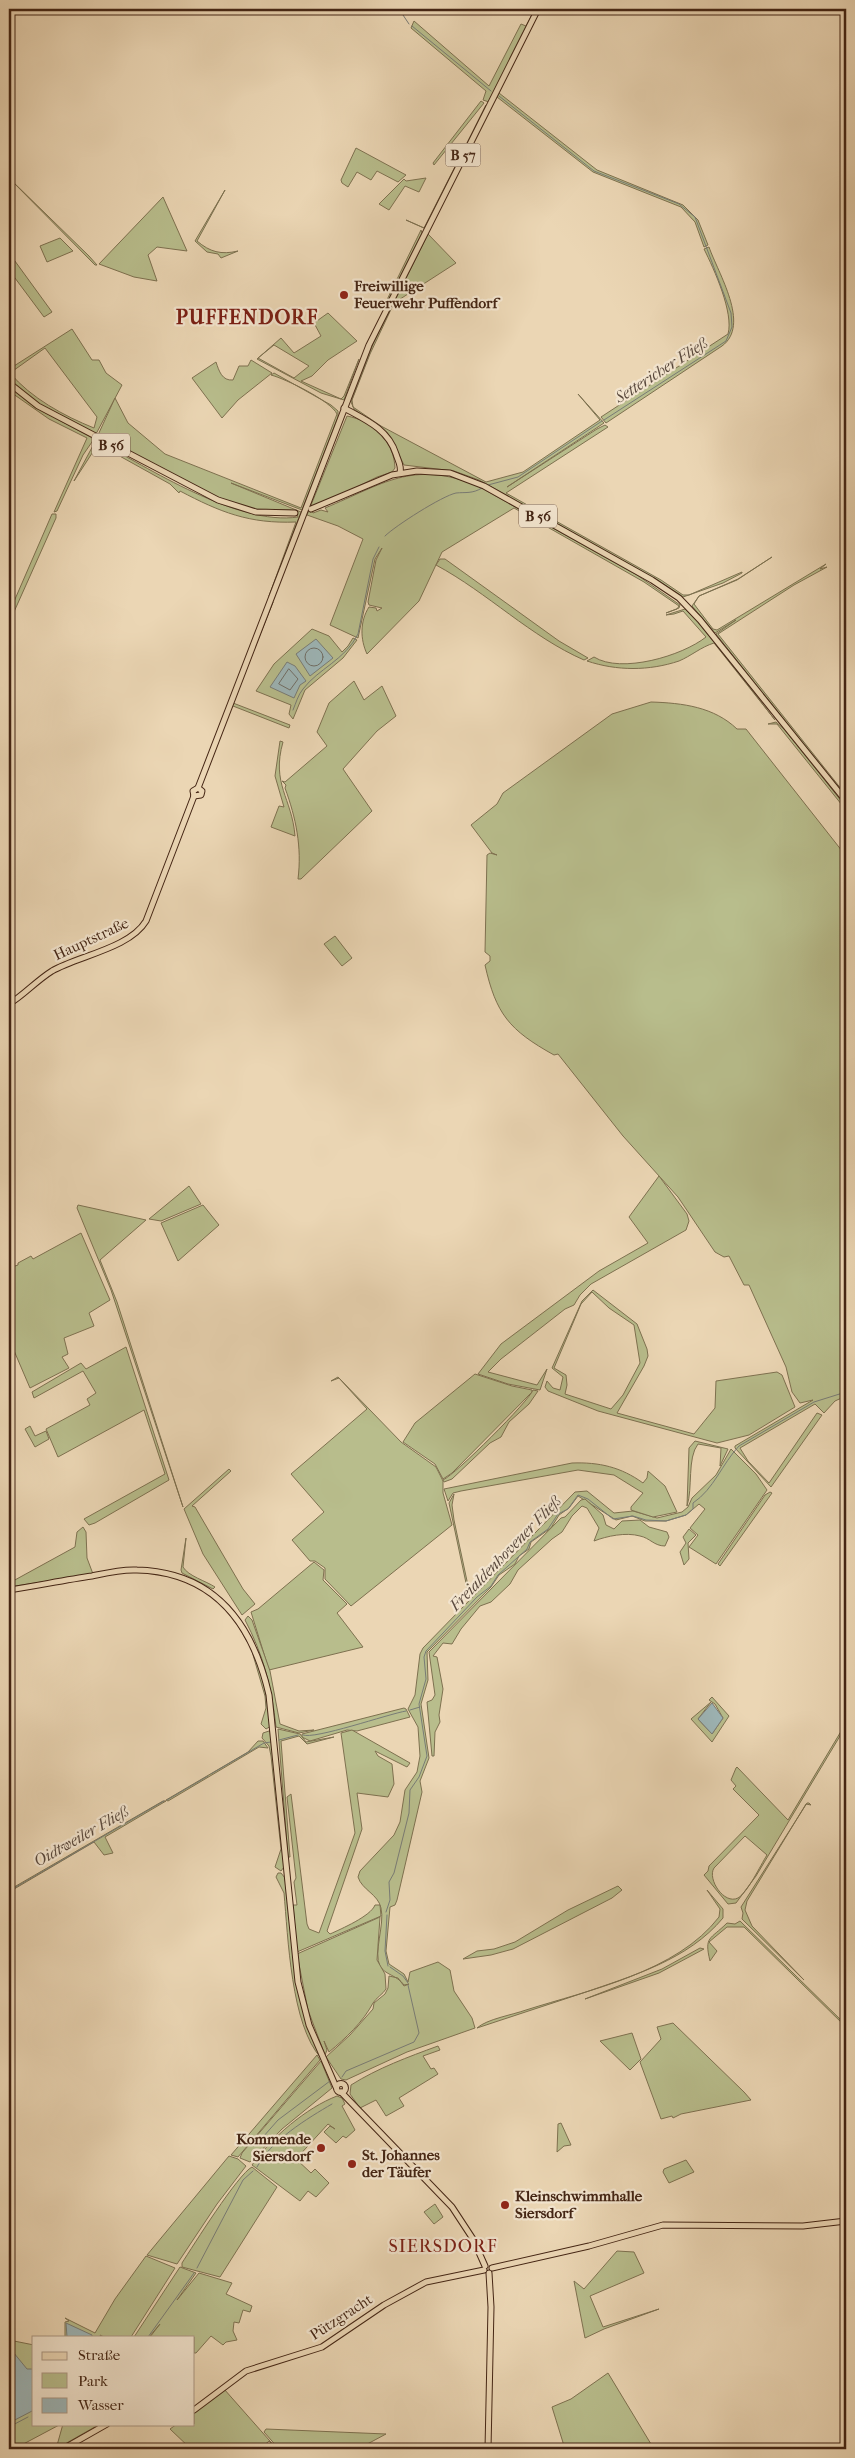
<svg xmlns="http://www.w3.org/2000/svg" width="855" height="2458" font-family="'IM FELL French Canon',serif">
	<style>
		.green { fill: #b8bd8c; stroke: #7e7150; fill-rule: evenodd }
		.water { fill: #9db6b8; stroke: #797c76 }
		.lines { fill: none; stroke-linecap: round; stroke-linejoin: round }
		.shore { stroke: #706e66; stroke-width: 1 }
		.stream { stroke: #797c76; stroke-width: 1 }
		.major-casing { stroke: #442514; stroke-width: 7 }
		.major { stroke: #ebd6b4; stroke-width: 5 }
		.poi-dot { fill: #8f2418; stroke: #f2e4ce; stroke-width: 2 }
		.labels { text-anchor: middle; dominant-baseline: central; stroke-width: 4.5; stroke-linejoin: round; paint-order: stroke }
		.shield { fill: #f2e4ce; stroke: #785e4c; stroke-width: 1 }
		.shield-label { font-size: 14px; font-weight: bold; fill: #442514 }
		.poi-label { font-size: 15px; font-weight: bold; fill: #442514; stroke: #f2e4ce; text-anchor: start }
		.street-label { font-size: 15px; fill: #442514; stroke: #f2e4ce }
		.water-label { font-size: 16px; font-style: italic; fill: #5a493d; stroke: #f2e4ce }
		.quarter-label { font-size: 18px; letter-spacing: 1px; fill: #7a1f14; stroke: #f2e4ce }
		.district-label { font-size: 20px; font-weight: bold; letter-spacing: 1px; fill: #7a1f14; stroke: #f2e4ce }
	</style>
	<rect width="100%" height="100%" fill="#ebd6b4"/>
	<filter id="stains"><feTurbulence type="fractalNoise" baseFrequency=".004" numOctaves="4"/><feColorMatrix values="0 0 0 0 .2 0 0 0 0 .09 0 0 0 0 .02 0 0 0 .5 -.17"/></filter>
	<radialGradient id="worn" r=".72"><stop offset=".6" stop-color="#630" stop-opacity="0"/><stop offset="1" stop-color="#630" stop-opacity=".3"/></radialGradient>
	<g class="green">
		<path d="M535 9 489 102 483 100 486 91 411 28 414 21 489 86 521 24 526 26Z"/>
		<path d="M499 93 597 170 683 205 698 220 708 245 704 247 695 222 681 207 593 172 497 97Z"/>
		<path d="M481 101 484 103 434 165 433 163Z"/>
		<path d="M486 105 426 227 424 228 406 220 424 228Z"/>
		<path d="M356 148 406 175 398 182 377 171 371 180 357 172 348 187 342 183 341 180Z"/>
		<path d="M9 178 89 256 97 265H95Z"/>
		<path d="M426 178 419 192 405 186 389 210 379 204 404 179 406 181Z"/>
		<path d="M225 190 197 241C210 252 221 255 238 251L221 258 218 254 207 252 195 241Z"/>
		<path d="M163 197 187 251 157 247 148 255 157 281 134 277 99 264Z"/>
		<path d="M421 230 422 233 383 311 382 310Z"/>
		<path d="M428 234 456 263 394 303 370 354 352 400 353 407 381 426 486 482 523 472 600 420 578 394 604 423 507 487 597 429 605 425 608 427 506 493 661 580 683 595H689L742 572V573L723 583 683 597 657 580 479 480 454 471 404 465 389 435 354 409 351 402 373 344Z"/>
		<path d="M60 238 73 251 47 262 40 246Z"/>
		<path d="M709 247C718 273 751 325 722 346L606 423 601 417 728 334C734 313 714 269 704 249Z"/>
		<path d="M12 257 52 312 44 317 9 270V259Z"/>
		<path d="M328 313 357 341 328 360 312 376 301 381 341 399 344 396 359 359 344 400 321 393 257 359 281 338 294 353 321 336 314 323ZM274 345 309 366 294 378 258 358Z"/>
		<path d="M72 329 92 360H99L106 373 122 385 96 434 39 404 9 380V370L14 366ZM45 348 97 417 94 428C64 416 31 398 10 373Z"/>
		<path d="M251 360 272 373 238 400 222 418 192 378 216 362C219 371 222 381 233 380L239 366H248Z"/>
		<path d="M274 373 331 405 338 411V417L302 510 231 483 301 512 269 596 296 522C249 524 220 512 180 491L179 493 170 484 98 444 74 481 96 440C149 468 237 526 298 517L296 512 290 510 250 509 220 499 98 435 115 398 128 423 165 454 301 508 337 414C331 401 286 379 271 375Z"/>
		<path d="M9 386 35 407 94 439 83 455 57 511 54 512 87 438 49 419 9 391Z"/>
		<path d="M347 416C373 421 394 441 395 468L392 472 377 477 311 510 313 513 321 510 328 512 325 508C383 484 412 460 476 485L637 575 680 605 679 608 666 613 677 609 679 606 644 582 514 508 442 552 419 601 367 654C360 639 360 621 369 607L376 608 377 611 382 608 369 605 368 602 376 560 382 548 375 559 358 638 330 625 363 539 338 526 307 515Z"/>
		<path d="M52 514H56V518L9 623V613Z"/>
		<path d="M772 557 737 580 699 596 694 604 713 629 717 630 826 564 820 569 827 567 794 585 718 634 846 795V798L716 634 736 620 715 633 692 606 699 596 738 579Z"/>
		<path d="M440 559H445L559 641 588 658 584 660C531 637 488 593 436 565Z"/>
		<path d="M273 602 233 703 290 725 289 728 233 706 229 711Z"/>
		<path d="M685 609 703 627 775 720 714 643C701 647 691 656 679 661 649 671 617 671 587 661L594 657C621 674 682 656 706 637L683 611 674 614 666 615Z"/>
		<path d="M312 629 329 636 342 652 348 646 353 638 357 640 343 658 305 690 293 719 289 714 291 705 256 691 274 664Z"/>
		<path d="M354 681 364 700 382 686 396 716 377 731 343 769 372 811 301 879H298C302 847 296 818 285 788L286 785 282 781 285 782 327 746 317 732 329 703Z"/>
		<path d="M651 702C683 703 714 707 737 729H746L846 856V1396L835 1401 824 1413 815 1404 740 1448 748 1461 769 1483 817 1413 822 1415 771 1487 735 1448V1446L813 1400 800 1403 792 1392 786 1367 749 1285H744L729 1256 724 1257 715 1252 678 1197 623 1136 558 1054 554 1055C509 1030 496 1014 485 965L490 961V956L485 952 487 855 490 853 497 855 492 853 471 825 497 804 503 793 612 714Z"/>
		<path d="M776 722 785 730 846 807V810L777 724H768Z"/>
		<path d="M280 741 283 742C271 784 292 798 295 836L271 827 279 806 284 807 275 776Z"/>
		<path d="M335 936 352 958 342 966 324 944Z"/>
		<path d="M659 1176 687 1214 689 1221 686 1230 591 1284 580 1295 574 1305 565 1309 501 1359 488 1372 537 1385 547 1369 540 1390 508 1384 478 1374 501 1344 599 1271 648 1243 629 1217Z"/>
		<path d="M189 1186 201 1204 161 1221 149 1219Z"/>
		<path d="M78 1205 146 1220 100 1260 117 1302 183 1507 111 1290 77 1208Z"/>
		<path d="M203 1205 219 1225 178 1261 161 1223Z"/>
		<path d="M81 1233 110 1300 89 1313 94 1326 64 1338 68 1354 62 1357 69 1368 30 1388 9 1339V1268L18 1265V1263L31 1256 33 1259Z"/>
		<path d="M593 1290 637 1324 647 1349 648 1356 644 1366 617 1413 694 1434 715 1408 716 1381 777 1372 782 1375 795 1407 749 1435 717 1443 598 1411 548 1391 545 1387 547 1381 553 1388 560 1390 563 1377 552 1368 582 1301ZM592 1292 609 1308 634 1325 640 1363 623 1395 611 1409 565 1394 567 1385 566 1375 554 1368 581 1304Z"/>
		<path d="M126 1347 169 1480 95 1523 89 1525 84 1519 165 1474 144 1410 58 1457 46 1429 90 1405 87 1399 96 1393 83 1371 34 1398 32 1392 81 1363 86 1369Z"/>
		<path d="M475 1374 512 1386 532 1390V1392L452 1473 443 1479 435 1464 403 1442 415 1423Z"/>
		<path d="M338 1377 401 1442 436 1467 443 1481V1493L452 1525 351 1606 325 1579V1568L315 1561H310L292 1540 324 1512 291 1474 367 1409 339 1378 331 1381Z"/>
		<path d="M533 1390 538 1391 529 1404 509 1422 501 1437 490 1443 452 1479 444 1482 443 1480C456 1474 529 1401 533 1390Z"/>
		<path d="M30 1426 35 1436 46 1431 49 1439 35 1447 25 1429Z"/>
		<path d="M695 1441 728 1449 720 1466 721 1448 698 1444C687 1458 693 1488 687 1506L689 1448Z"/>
		<path d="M731 1449 756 1474 767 1490 716 1564 689 1547 698 1535 690 1528 705 1509 699 1504 686 1515 666 1521H645L632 1516 616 1520 578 1496 569 1508 559 1515 551 1528 531 1542 529 1549 519 1556 515 1564 499 1575 491 1587 427 1652 428 1680 421 1704 429 1758 420 1781 422 1792 397 1900 395 1905 390 1907 386 1951 389 1964 404 1974 408 1982 410 1972 438 1962 450 1970 454 1991 472 2018 475 2028 407 2052 346 2080 341 2079 326 2057 350 2035 373 2009 374 2003 385 1994 388 1988 389 1976 398 1978 404 1986 409 1984 404 1985C397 1975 385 1975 380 1966 373 1953 385 1924 381 1908 378 1894 362 1890 358 1877L360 1871 394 1835 400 1822 405 1790 417 1772 420 1756 418 1727 408 1709 415 1695 420 1654 423 1648 575 1492 587 1491 614 1513 633 1511 657 1518 682 1512 688 1507 692 1498 716 1475Z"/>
		<path d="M572 1463C599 1462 621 1467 643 1483L647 1478 648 1471 665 1486 677 1512 653 1517 631 1510V1507L643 1493 614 1475 578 1470 461 1491 453 1493 448 1501 444 1489Z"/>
		<path d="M229 1469 231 1471 192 1506 195 1507 243 1589 255 1604 242 1615 203 1554 184 1509Z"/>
		<path d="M770 1492 772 1493 720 1566 718 1564 765 1495Z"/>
		<path d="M454 1494 452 1505 454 1520 470 1595 469 1597 449 1503Z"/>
		<path d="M585 1499 603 1515 606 1525 614 1529 622 1521 640 1520 649 1527 667 1532 669 1537 665 1546C654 1546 650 1538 640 1536 626 1532 607 1536 594 1541L599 1528 587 1508 582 1506 572 1516 562 1532 552 1539 518 1570 510 1584 491 1602 480 1606 461 1629 452 1644 443 1643 433 1656 437 1657 443 1689 439 1715 440 1722 435 1732 434 1756H432L427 1702 432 1700 435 1695 429 1652 561 1518 565 1517 581 1500Z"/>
		<path d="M83 1527 86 1532 87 1558 93 1574 9 1587V1580L13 1581 75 1547 77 1532Z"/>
		<path d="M689 1529 696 1535 688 1543 689 1559 684 1565 680 1552 686 1543 683 1537Z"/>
		<path d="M186 1538 183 1567C188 1576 206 1581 215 1587L213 1589 182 1573 181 1570Z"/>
		<path d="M314 1562 324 1570 323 1580 347 1604 337 1613 363 1647 269 1670 251 1612 258 1609Z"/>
		<path d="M248 1616 252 1620 270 1671 280 1724 299 1731 314 1730 299 1733 276 1727C272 1688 263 1654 245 1620Z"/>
		<path d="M237 1622C259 1652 266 1689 271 1726L266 1729 261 1724 266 1708 265 1696 251 1648 237 1624Z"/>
		<path d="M712 1697 729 1716 712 1742 691 1719 711 1702 698 1719 712 1734 723 1718 715 1704 709 1700Z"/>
		<path d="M404 1708 406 1709 410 1717 357 1731 347 1730 310 1741 302 1737V1734Z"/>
		<path d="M846 1723V1726L756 1876 736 1903 728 1904 704 1875 708 1871 709 1866 759 1815 733 1789 736 1786 731 1780 736 1768 737 1767 788 1820ZM745 1836 767 1855C760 1866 748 1892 738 1898 724 1905 707 1879 714 1868Z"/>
		<path d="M278 1729 300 1734 306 1742 334 1737 307 1744 299 1736 281 1741 290 1857H288Z"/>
		<path d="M352 1730 410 1763 407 1767 375 1751 378 1756 392 1764 394 1784 388 1797 357 1793 362 1829 327 1931 330 1934C341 1929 371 1916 375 1905H380L381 1916 297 1952 293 1905H297L294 1882 296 1878 287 1797 291 1794 307 1924 309 1929 319 1933 355 1833 341 1733Z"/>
		<path d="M269 1731 271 1732 284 1867 281 1871 275 1867 281 1849 271 1756 269 1746 262 1738 263 1733Z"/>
		<path d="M258 1741H263L268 1748 259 1747 168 1801 166 1800 248 1752Z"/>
		<path d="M163 1801H166L105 1837 113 1853 104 1855 94 1842 9 1892V1890Z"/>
		<path d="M807 1803H809L811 1805 806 1804 747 1901 745 1910 752 1926 804 1980 742 1919 743 1913 741 1907Z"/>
		<path d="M278 1873H281L285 1878 298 1986 321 2058C291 2025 288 1937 284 1893L276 1877Z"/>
		<path d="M618 1886 622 1890 612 1898 513 1949 491 1955 463 1959 477 1951 494 1949 515 1942 568 1910Z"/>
		<path d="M707 1890 723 1909V1918C688 1960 632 1976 583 1993 548 2005 512 2016 477 2028 487 2019 512 2015 526 2010 589 1990 677 1972 719 1917L720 1909Z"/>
		<path d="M380 1917 377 1960 385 1974 386 1989C383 1994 376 1998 373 2003 363 2022 346 2038 329 2052L324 2041 327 2050 325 2055 308 2010 297 1954Z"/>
		<path d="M740 1921 846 2025V2027L744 1927H727L709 1942 717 1951 710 1961C704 1936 710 1940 727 1923L735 1924Z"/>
		<path d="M700 1948 704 1949 659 1973 585 1999 662 1969Z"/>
		<path d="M673 2023 744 2092 751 2100 681 2114 673 2118 672 2116 661 2119 640 2062 661 2039 657 2027Z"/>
		<path d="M632 2033 641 2059 630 2070 600 2041Z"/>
		<path d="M438 2046 440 2050 423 2056 431 2069 434 2068 438 2074 399 2098 404 2106 386 2116 376 2100 360 2108 350 2094 351 2085C378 2068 408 2057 438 2046Z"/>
		<path d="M317 2055 320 2060 238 2157 231 2155Z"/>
		<path d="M321 2061 332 2088 282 2129 250 2162 240 2158 242 2153Z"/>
		<path d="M337 2096 342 2098 345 2104 342 2106 355 2130 346 2138 343 2136 336 2143 324 2132 330 2126 335 2129 328 2124 296 2159 311 2173 315 2169 329 2183 316 2197 308 2191 300 2201 252 2165C272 2137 306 2108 337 2096Z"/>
		<path d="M561 2123 571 2145 564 2146 557 2152 558 2124Z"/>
		<path d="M229 2156 238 2159 246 2166 217 2204 177 2264 147 2255Z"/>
		<path d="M686 2160 694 2172 669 2183 663 2172 664 2169Z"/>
		<path d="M252 2167 277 2187 220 2277 182 2267V2263C193 2246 238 2174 252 2167Z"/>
		<path d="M435 2204 443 2217 434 2224 424 2212Z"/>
		<path d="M617 2251 634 2252 644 2273 590 2296 603 2327 659 2309 604 2329 585 2338 574 2281 584 2289Z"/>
		<path d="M146 2256 175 2268 131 2337H104L100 2335 101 2337H65V2322L69 2321 65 2318 95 2333 115 2299Z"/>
		<path d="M180 2267 196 2273 177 2300 199 2273 232 2283 226 2294 252 2306 250 2312 243 2310 239 2323 234 2322 233 2331 237 2340 226 2342 223 2345 211 2336 196 2353H194V2337H150L160 2324 149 2337H134Z"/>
		<path d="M9 2340 34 2345V2424H61L14 2449H9Z"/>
		<path d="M608 2373 654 2449H565L552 2407 571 2399Z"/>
		<path d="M224 2389 277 2449 269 2441 260 2449H191L170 2429 177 2424H194V2413Z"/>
		<path d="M63 2424H100L56 2449Z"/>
		<path d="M266 2429 386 2434 358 2449H279L264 2432Z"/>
	</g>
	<g class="water">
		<path d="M316 639 333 658 310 676 296 654Z"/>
		<path d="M287 662 295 666 306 681 300 685 294 698 270 687Z"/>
		<path d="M712 1703 723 1718 712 1734 698 1719Z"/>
		<path d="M66 2323 92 2335V2337H67Z"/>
		<path d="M9 2347 27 2369H34V2410L9 2423Z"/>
	</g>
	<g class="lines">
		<g class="shore">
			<circle cx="314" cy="657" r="9"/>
			<path d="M289 669 298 679 290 690 279 684Z"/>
		</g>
		<g class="stream">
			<path d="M399 9 409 24"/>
			<path d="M412 26 491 91"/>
			<path d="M499 96 594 171 679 204 695 217 731 313 732 327 726 341 604 420"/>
			<path d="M488 485 518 477 602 421"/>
			<path d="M385 536C395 526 442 496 456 493 466 492 472 494 482 488"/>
			<path d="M293 710C296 703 298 695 303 689 318 669 345 660 358 634L373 559 379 547"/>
			<path d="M410 1710 420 1707"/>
			<path d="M303 1735C314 1740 388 1714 406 1711"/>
			<path d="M279 1740 298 1735"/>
			<path d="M211 1774 264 1743 271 1742"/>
			<path d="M167 1800 208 1776"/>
			<path d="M9 1891 164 1801"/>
			<path d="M386 1912 390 1900 389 1882 394 1873 409 1813 410 1790 419 1777 427 1756 419 1704 426 1679 424 1657 426 1651 477 1597 491 1586 498 1575 527 1549 530 1542 548 1529 558 1514 568 1509 578 1495 588 1499 613 1519 633 1516 646 1520 666 1521 686 1515 693 1509V1503C714 1489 722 1464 739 1446L814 1402 846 1392"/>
			<path d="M387 1915 385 1951 388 1966"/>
			<path d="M390 1967 403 1976 408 1983"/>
			<path d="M342 2077 346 2071 414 2042 419 2033 408 1985"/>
			<path d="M263 2137 278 2120 330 2081"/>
			<path d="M257 2167C270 2141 308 2118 332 2104"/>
			<path d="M197 2268 243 2180 253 2171"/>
			<path d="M148 2337 194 2273"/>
			<path d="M9 2427 28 2417"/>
		</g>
		<g class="major-casing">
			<g id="major">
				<path d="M9 383 38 406 218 500 256 512 295 513"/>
				<path d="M344 408C366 420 388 429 396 454 398 461 402 466 400 473"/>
				<path d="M311 509 392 475 417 471 450 473 484 486 652 580 679 598 700 620 846 801"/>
				<path d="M194 796 193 791 198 788 369 345 538 9"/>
				<path d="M194 796 201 795 202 791 198 788"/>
				<path d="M9 1004C24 995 36 981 52 971 78 956 130 948 146 921L194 796"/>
				<path d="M9 1590C36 1586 64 1580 92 1576 106 1573 122 1569 137 1570 215 1572 253 1625 269 1695L298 1982 309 2025 336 2087"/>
				<circle cx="341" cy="2088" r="4.5"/>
				<path d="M341 2092 452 2207 473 2239 485 2266"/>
				<path d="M492 2268 589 2246 663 2225 803 2226 846 2221"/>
				<path d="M194 2410 246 2371 322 2347 384 2305 426 2282 484 2270"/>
				<path d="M63 2449 107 2424"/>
				<path d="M488 2449 491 2307 489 2273"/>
			</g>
		</g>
		<use href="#major" class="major"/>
	</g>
	<g class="poi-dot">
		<circle cx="344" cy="295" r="5"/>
		<circle cx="321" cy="2148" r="5"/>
		<circle cx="352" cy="2164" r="5"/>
		<circle cx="505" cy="2205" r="5"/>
	</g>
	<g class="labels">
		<g class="shield">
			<rect x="445.5" y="143.5" width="35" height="23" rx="4"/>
			<rect x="92" y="433.5" width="38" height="23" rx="4"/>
			<rect x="519" y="504.5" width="38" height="23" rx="4"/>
		</g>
		<g class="shield-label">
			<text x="463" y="155">B 57</text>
			<text x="111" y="445">B 56</text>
			<text x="538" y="516">B 56</text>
		</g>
		<g class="poi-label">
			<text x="354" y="286">Freiwillige<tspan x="354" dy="17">Feuerwehr Puffendorf</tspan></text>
			<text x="311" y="2139" text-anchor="end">Kommende<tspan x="311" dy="17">Siersdorf</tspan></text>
			<text x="362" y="2155">St. Johannes<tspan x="362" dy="17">der Täufer</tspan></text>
			<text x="515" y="2196">Kleinschwimmhalle<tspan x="515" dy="17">Siersdorf</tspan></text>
		</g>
		<g class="street-label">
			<text transform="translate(91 939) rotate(-25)">Hauptstraße</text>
			<text transform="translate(341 2317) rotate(-33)">Pützgracht</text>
		</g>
		<g class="water-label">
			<text transform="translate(661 370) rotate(-33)">Settericher Fließ</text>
			<text transform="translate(505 1553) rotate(-46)">Freialdenhovener Fließ</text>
			<text transform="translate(81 1836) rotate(-30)">Oidtweiler Fließ</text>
		</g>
		<g class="quarter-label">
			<text x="443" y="2246">SIERSDORF</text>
		</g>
		<g class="district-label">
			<text x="247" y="317">PUFFENDORF</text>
		</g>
	</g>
	<rect width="855" height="2458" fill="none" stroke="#ebd6b4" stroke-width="30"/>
	<rect x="10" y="10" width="835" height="2438" fill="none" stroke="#442514" stroke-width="2.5"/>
	<rect x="15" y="15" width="825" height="2428" fill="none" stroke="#442514"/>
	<rect x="32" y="2336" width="162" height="90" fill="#f2e4ce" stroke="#ac9884"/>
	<rect x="42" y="2352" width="25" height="8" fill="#ebd6b4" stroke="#ac9884"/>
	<text x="78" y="2360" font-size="15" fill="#442514">Straße</text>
	<rect x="42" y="2373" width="25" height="15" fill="#b8bd8c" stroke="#ac9884"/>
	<text x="78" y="2386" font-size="15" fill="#442514">Park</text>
	<rect x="42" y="2398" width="25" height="15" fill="#9db6b8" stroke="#ac9884"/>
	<text x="78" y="2410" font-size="15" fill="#442514">Wasser</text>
	<rect width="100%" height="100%" filter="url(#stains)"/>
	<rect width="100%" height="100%" fill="url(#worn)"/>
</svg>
